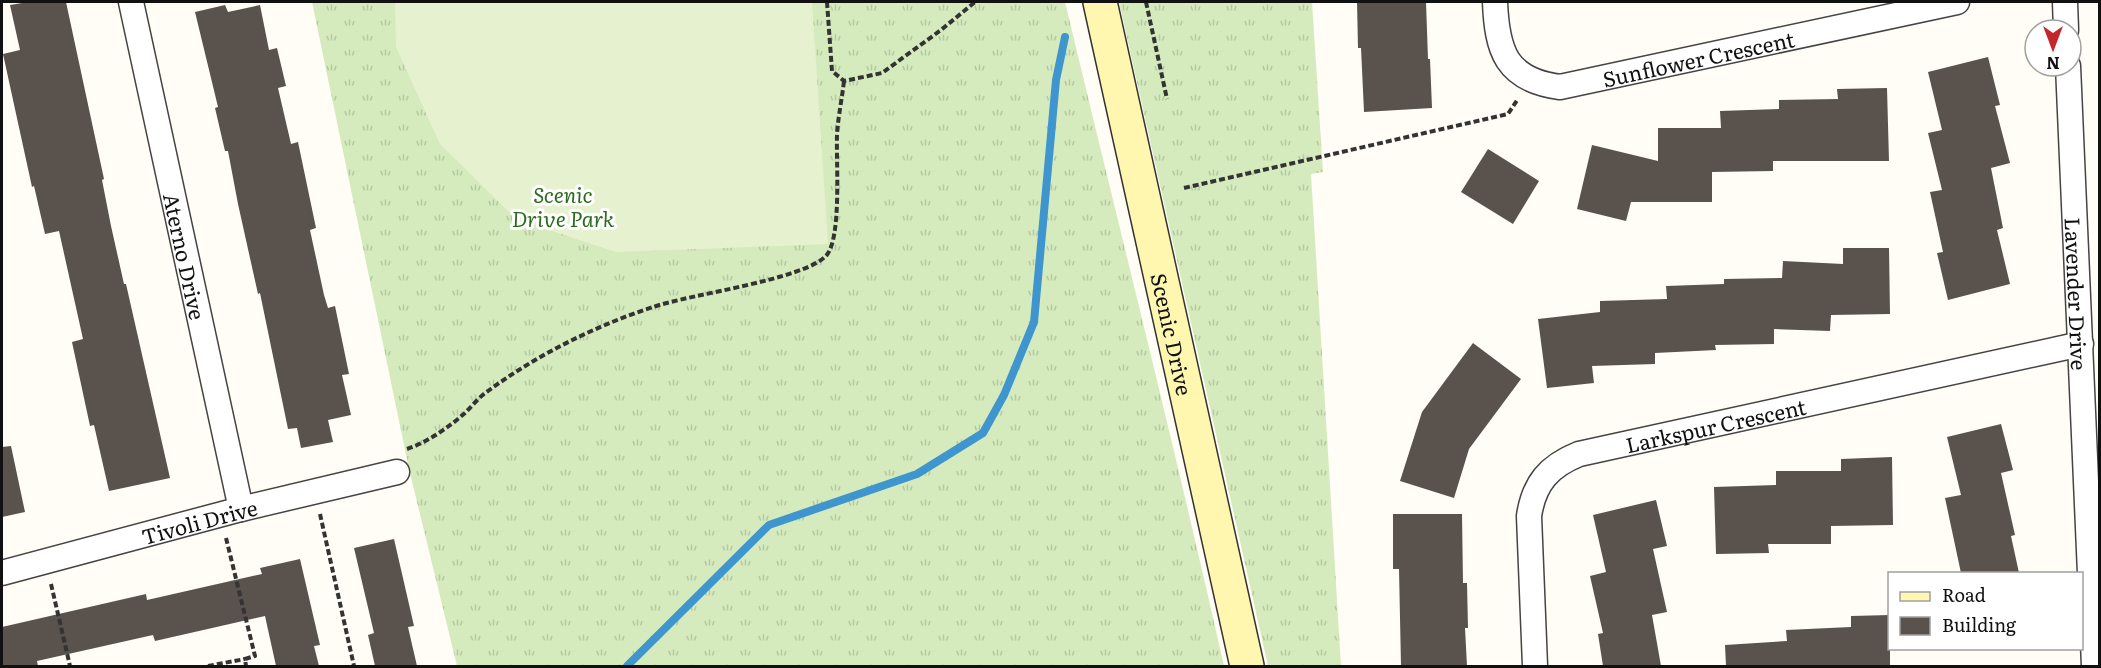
<svg xmlns="http://www.w3.org/2000/svg" width="2101" height="668" font-family="Literata,serif">
	<style>
		.grass { fill: url(#grass-tufts) }
		.pitch { fill: #e6f2cf }
		.lines { fill: none; stroke-linecap: round; stroke-linejoin: round }
		.stream { stroke: #3f96cf; stroke-width: 8 }
		.building { fill: #5a524d }
		.street-casing { stroke: #444; stroke-width: 27 }
		.secondary-casing { stroke: #333; stroke-width: 36 }
		.path { stroke: #333; stroke-width: 4; stroke-dasharray: 6 3; stroke-linecap: butt }
		.street { stroke: #fff; stroke-width: 24 }
		.secondary { stroke: #fff6b0; stroke-width: 33 }
		.labels { text-anchor: middle; dominant-baseline: central; stroke-width: 6; stroke-linejoin: round; paint-order: stroke }
		.street-label { font-size: 21px; fill: #111; stroke: #fff }
		.park-label { font-size: 21px; font-style: italic; fill: #2f6b1f; stroke: #fff }
	</style>
	<defs>
		<pattern id="grass-tufts" width="24" height="20" patternUnits="userSpaceOnUse" patternTransform="scale(1.5)"><rect width="24" height="20" fill="#d5ebbd"/><path d="M3 7l-1-3M5 7V3M7 7l1-3M15 17l-1-3M17 17v-4M19 17l1-3" fill="none" stroke="#b6c8a1"/></pattern>
	</defs>
	<rect width="100%" height="100%" fill="#fffdf5"/>
	<g class="grass">
		<path d="M312 2H1065C1118 223 1174 444 1224 666H457L409 469Z"/>
		<path d="M1119 2H1312L1323 172 1311 174 1341 666H1268Z"/>
	</g>
	<path class="pitch" d="M395 2H812L828 244 616 252 516 219 440 144 396 47Z"/>
	<g class="lines">
		<path class="stream" d="M627 666 769 525 917 474 983 433 1004 395 1034 322 1056 80 1065 37"/>
	</g>
	<g class="building">
		<path d="M28 2H66L104 179 102 180 111 226 124 284H126L170 478 109 491 94 425 90 426 72 342 83 339 59 231 45 234 34 186 32 187 3 54 20 50 10 5Z"/>
		<path d="M1357 2H1426L1428 59H1430L1432 108 1364 112 1361 48H1358Z"/>
		<path d="M225 5 228 12 260 5 269 50 277 48 286 86 278 88 291 144 298 142 316 228 310 230 324 295 328 308 335 306 349 374 342 375 351 415 328 420 333 442 301 448 297 428 288 429 260 293 258 294 238 204 228 151H225L215 108 218 107 195 12Z"/>
		<path d="M1988 57 2000 105 1995 106 2010 163 1991 168 2003 228 1997 230 2010 284 1948 300 1937 253 1943 252 1930 192 1942 190 1928 133 1942 130 1928 72Z"/>
		<path d="M1887 88 1889 161H1773V171L1712 172V202H1631L1626 221 1577 209 1592 145 1658 161V128H1721L1720 111 1779 109V100L1838 99 1837 89Z"/>
		<path d="M1488 149 1539 181 1513 224 1461 192Z"/>
		<path d="M1843 248H1889L1890 314 1831 315 1830 331 1774 329V344L1715 345 1716 350 1655 353V364L1592 366 1594 383 1547 388 1538 319 1600 312V301L1667 299 1666 286 1724 284V279L1782 278 1783 261 1843 264Z"/>
		<path d="M1473 343 1521 379 1469 449 1454 498 1400 481 1422 412Z"/>
		<path d="M2001 424 2013 470 2001 473 2015 535 2011 536 2019 573H1961L1945 498 1961 495 1947 437Z"/>
		<path d="M11 446 25 512 2 517V447Z"/>
		<path d="M1892 457 1893 525 1831 526V544H1768L1769 553 1716 554 1714 487 1776 485V471H1841V459Z"/>
		<path d="M1656 500 1667 546 1653 549 1667 612 1652 615 1661 666H1603L1598 634 1603 633 1590 576 1606 572 1593 515Z"/>
		<path d="M1393 514H1462L1463 583H1467L1468 628H1465L1467 666H1401L1399 569H1393Z"/>
		<path d="M394 539 414 626 408 627 417 666H375L368 635 374 633 354 548Z"/>
		<path d="M300 559 320 645 314 646 319 666H276L265 616 155 641 153 635 37 661 38 666H2V627L146 594 147 600 262 574 260 568Z"/>
		<path d="M1890 615V666H1726L1725 645 1787 641 1786 630 1851 627V616Z"/>
	</g>
	<g class="lines">
		<g class="street-casing">
			<g id="street">
				<path id="s1" d="M131 2 241 509"/>
				<path id="s2" d="M1495 2C1497 51 1506 80 1560 87L1957 2"/>
				<path d="M2065 2 2066 30"/>
				<path id="s3" d="M2068 66 2094 666"/>
				<path id="s4" d="M2 573 241 509 397 472"/>
				<path id="s5" d="M1535 666 1529 516C1534 483 1549 466 1579 454L2081 344"/>
			</g>
		</g>
		<g class="secondary-casing">
			<g id="secondary">
				<path id="s6" d="M1100 2 1247 666"/>
			</g>
		</g>
		<g class="path">
			<path d="M827 2 832 71 844 81 882 73 941 30 975 2"/>
			<path d="M1146 2 1167 99"/>
			<path d="M1184 188 1508 114 1518 99"/>
			<path d="M407 449C428 442 449 427 465 413 472 406 479 397 488 391 537 355 595 326 653 307 691 294 802 280 826 256 842 239 836 160 837 135 838 117 842 99 844 81"/>
			<path d="M320 514 354 666"/>
			<path d="M226 538 255 656 245 659 246 666"/>
			<path d="M51 584 70 666"/>
			<path d="M208 666 245 659"/>
		</g>
		<use href="#street" class="street"/>
		<use href="#secondary" class="secondary"/>
	</g>
	<g class="labels">
		<g class="street-label">
			<text stroke="none"><textPath href="#s2" startOffset="262">Sunflower Crescent</textPath></text>
			<text stroke="none"><textPath href="#s1" startOffset="260">Aterno Drive</textPath></text>
			<text stroke="none"><textPath href="#s3" startOffset="228">Lavender Drive</textPath></text>
			<text stroke="none"><textPath href="#s6" startOffset="340">Scenic Drive</textPath></text>
			<text stroke="none"><textPath href="#s5" startOffset="374">Larkspur Crescent</textPath></text>
			<text stroke="none"><textPath href="#s4" startOffset="204">Tivoli Drive</textPath></text>
		</g>
		<g class="park-label">
			<text x="563" y="193">Scenic<tspan x="563" dy="24">Drive Park</tspan></text>
		</g>
	</g>
	<rect width="2101" height="668" fill="none" stroke="#111111" stroke-width="6"/>
	<rect x="1888" y="572" width="195" height="78" fill="#ffffff" stroke="#a0a0a0" stroke-width="1.5"/>
	<rect x="1900" y="592" width="30" height="9" fill="#fff6b0" stroke="#a0a0a0" stroke-width="1.5"/>
	<text x="1942" y="602" font-size="18" fill="#111111">Road</text>
	<rect x="1900" y="617" width="30" height="18" fill="#5a524d" stroke="#a0a0a0" stroke-width="1.5"/>
	<text x="1942" y="632" font-size="18" fill="#111111">Building</text>
	<g transform="translate(2053 48) rotate(180)"><circle r="28" fill="#ffffff" stroke="#a0a0a0" stroke-width="1.5"/>
	<path d="M0-4.5L10 22L0 15L-10 22Z" fill="#c4262e"/>
	<text y="-9" font-size="16" font-weight="bold" text-anchor="middle" fill="#111111">N</text>
	</g>
</svg>
